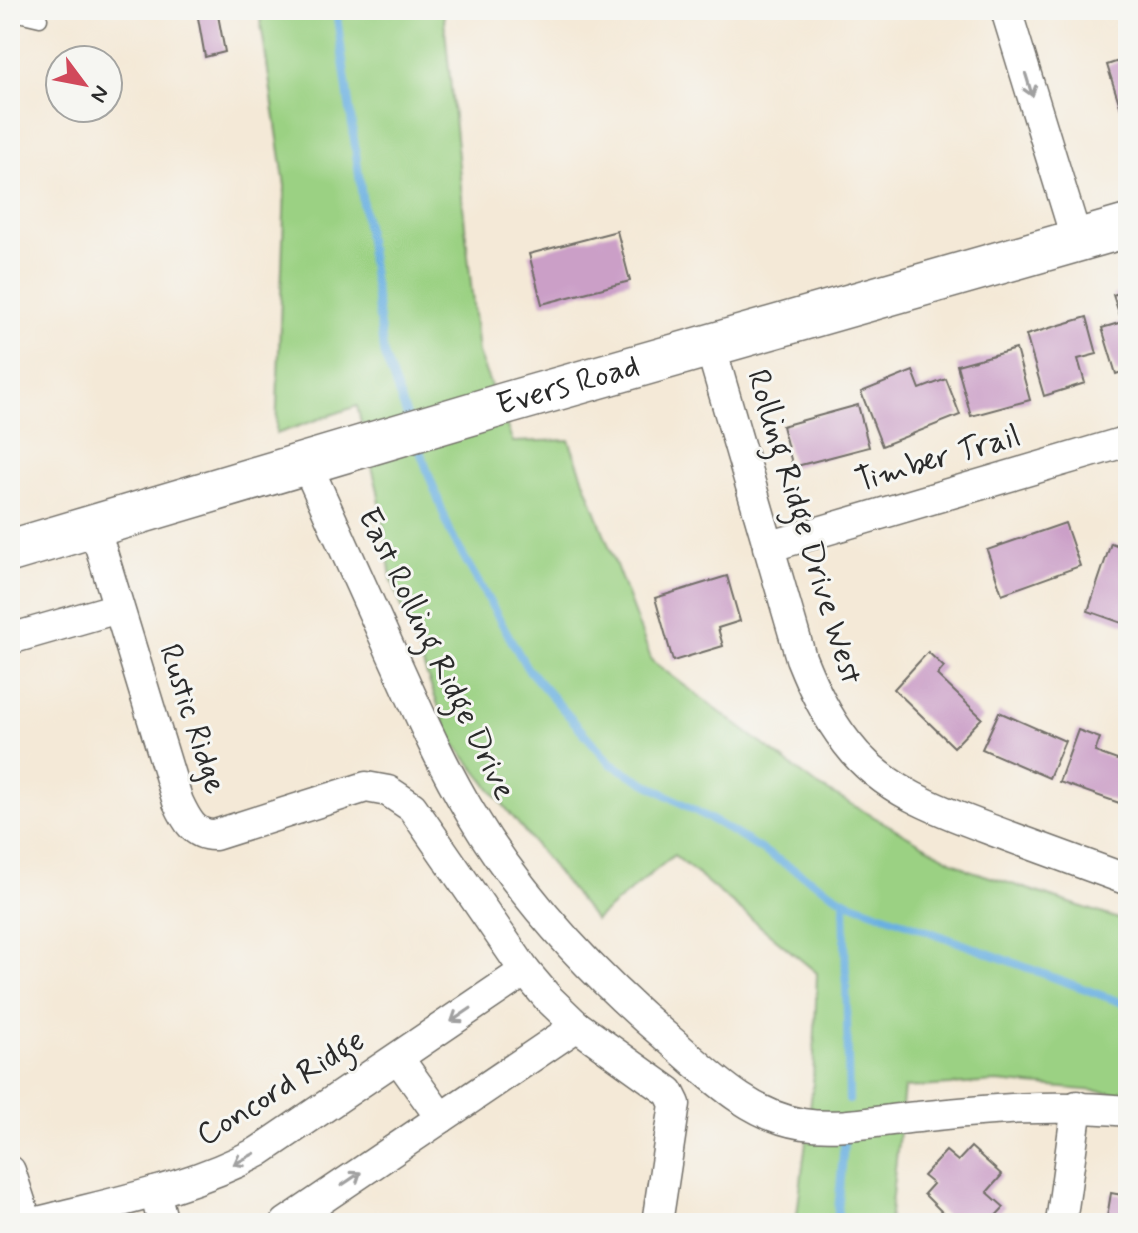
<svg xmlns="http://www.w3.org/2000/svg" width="1138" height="1233" font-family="Mynerve,sans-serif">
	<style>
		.green { fill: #9bd183; stroke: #637e57; stroke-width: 2 }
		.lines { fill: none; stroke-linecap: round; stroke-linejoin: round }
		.stream { stroke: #6bb0e1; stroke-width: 8 }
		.building { fill: #cb9fc7 }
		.lane-casing { stroke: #716e67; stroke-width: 17 }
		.street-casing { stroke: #716e67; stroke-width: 33 }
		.secondary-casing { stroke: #716e67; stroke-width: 45 }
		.lane { stroke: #fff; stroke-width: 14 }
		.street { stroke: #fff; stroke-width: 30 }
		.secondary { stroke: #fff; stroke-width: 42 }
		.oneway { stroke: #a0a0a0 }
		.labels { text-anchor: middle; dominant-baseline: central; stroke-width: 6; stroke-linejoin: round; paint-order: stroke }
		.street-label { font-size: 32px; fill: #2b2b2b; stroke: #f6f6f2 }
	</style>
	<rect width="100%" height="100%" fill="#f6f6f2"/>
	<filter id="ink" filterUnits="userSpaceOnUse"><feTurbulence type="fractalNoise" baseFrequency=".0125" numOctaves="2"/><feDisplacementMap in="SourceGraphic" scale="16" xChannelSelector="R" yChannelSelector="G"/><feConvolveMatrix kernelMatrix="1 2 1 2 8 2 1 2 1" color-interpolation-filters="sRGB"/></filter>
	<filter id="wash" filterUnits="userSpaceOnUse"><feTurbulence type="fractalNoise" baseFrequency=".006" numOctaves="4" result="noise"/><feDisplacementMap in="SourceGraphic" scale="32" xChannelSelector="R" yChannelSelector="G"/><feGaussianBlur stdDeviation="1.8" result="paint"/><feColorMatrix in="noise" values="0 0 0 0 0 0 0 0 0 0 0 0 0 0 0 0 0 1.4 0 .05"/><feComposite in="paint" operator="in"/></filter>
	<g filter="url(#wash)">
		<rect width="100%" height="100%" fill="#f4e9d7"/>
		<path class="green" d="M259 10H443L478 353 513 442 569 440 652 661 817 785 969 870 1128 922V1094L997 1082 904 1088 889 1223H796L813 1083 817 973 674 855 595 920 450 738 391 577 378 491 357 406 276 434 285 186Z"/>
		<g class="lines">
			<g class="stream">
				<path d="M336 10 384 355 408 419"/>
				<path d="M417 443 451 534 527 668 611 764 721 825 844 900 1128 1005"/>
				<path d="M844 900 849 1100"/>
				<path d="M837 1223 844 1143"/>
			</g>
		</g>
		<g id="blocks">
			<g class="building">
				<path d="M208 10H217L225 52 205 57 197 12Z"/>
				<path d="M1128 58V128H1127L1107 65Z"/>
				<path d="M617 231 630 281 542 304 529 254Z"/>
				<path d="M1128 290V370L1116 374 1102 328 1122 322 1113 295Z"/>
				<path d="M1087 317 1097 354 1078 359 1085 383 1044 396 1026 335Z"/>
				<path d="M1016 349 1030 400 971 416 957 365Z"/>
				<path d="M913 371 920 389 946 379 960 415 882 446 861 392Z"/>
				<path d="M858 405 869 447 793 467 782 426Z"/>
				<path d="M1065 523 1080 566 1002 594 987 550Z"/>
				<path d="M1111 543 1128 549V625L1088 611Z"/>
				<path d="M727 576 740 621 718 628 723 646 673 661 655 598Z"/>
				<path d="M928 652 944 667 937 675 982 718 954 747 894 689Z"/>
				<path d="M999 712 1065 741 1049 778 982 749Z"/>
				<path d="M1078 730 1100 738 1095 752 1128 764V806L1059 782Z"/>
				<path d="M971 1147 1002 1175 987 1192 1004 1207 989 1223H953L924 1194 933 1184 923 1176 946 1151 958 1161Z"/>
				<path d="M1111 1193 1128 1196V1223H1106Z"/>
			</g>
		</g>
	</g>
	<g filter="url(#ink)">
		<use href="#blocks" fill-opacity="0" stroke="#716e67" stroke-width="2"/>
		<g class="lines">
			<g class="lane-casing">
				<path id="lane" d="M10 12 40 19"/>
			</g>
			<g class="street-casing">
				<g id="street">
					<path d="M1006 10 1077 241"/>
					<path d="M710 345 801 658C813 688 826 716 847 743 886 795 949 814 1008 836 1048 851 1088 865 1128 880"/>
					<path d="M306 463C335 527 364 591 393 656 417 709 440 762 470 812 523 901 594 976 672 1042 711 1076 750 1116 803 1124 840 1130 881 1120 918 1117 991 1109 1054 1104 1128 1111"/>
					<path d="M94 526 178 802C186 819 194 836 215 835L366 787 388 791 412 807 525 971 548 998 577 1026 669 1092 675 1104 657 1223"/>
					<path d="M768 547 1128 441"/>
					<path d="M10 639 118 608"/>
					<path d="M398 1058 441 1118"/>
					<path d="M10 1171 27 1223"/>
					<path d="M155 1192 163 1223"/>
					<path d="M35 1223C110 1203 189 1189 258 1152L525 971"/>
					<path d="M286 1223 577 1026"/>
					<path d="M1061 1223 1077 1106"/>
				</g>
			</g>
			<g class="secondary-casing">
				<g id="secondary">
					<path id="s1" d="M10 551 508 403 1128 226"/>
				</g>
			</g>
			<use href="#lane" class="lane"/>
			<use href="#street" class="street"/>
			<use href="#secondary" class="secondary"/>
		</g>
		<defs><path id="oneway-shaft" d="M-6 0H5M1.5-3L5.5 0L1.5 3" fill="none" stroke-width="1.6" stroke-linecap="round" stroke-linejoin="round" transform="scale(2)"/></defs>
		<g class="oneway">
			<use href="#oneway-shaft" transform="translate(1029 85) rotate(73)"/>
			<use href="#oneway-shaft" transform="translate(461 1015) rotate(146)"/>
			<use href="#oneway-shaft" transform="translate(244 1159) rotate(152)"/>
			<use href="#oneway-shaft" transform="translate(351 1179) rotate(-34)"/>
		</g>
	</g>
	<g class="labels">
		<g class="street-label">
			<text stroke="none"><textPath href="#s1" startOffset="582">Evers Road</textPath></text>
			<text transform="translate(938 459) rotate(-16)">Timber Trail</text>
			<text transform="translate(804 527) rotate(73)">Rolling Ridge Drive West</text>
			<text transform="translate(436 654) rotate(64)">East Rolling Ridge Drive</text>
			<text transform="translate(192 719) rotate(72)">Rustic Ridge</text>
			<text transform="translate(281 1088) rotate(-32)">Concord Ridge</text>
		</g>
	</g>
	<rect width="1138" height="1233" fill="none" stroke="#f6f6f2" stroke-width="40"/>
	<g transform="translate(84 84) rotate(122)"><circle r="38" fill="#f6f6f2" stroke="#a5a5a2" stroke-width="2"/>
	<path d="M0-6L14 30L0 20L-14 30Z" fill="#d1495b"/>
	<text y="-12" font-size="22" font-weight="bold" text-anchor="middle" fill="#2b2b2b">N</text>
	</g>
</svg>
